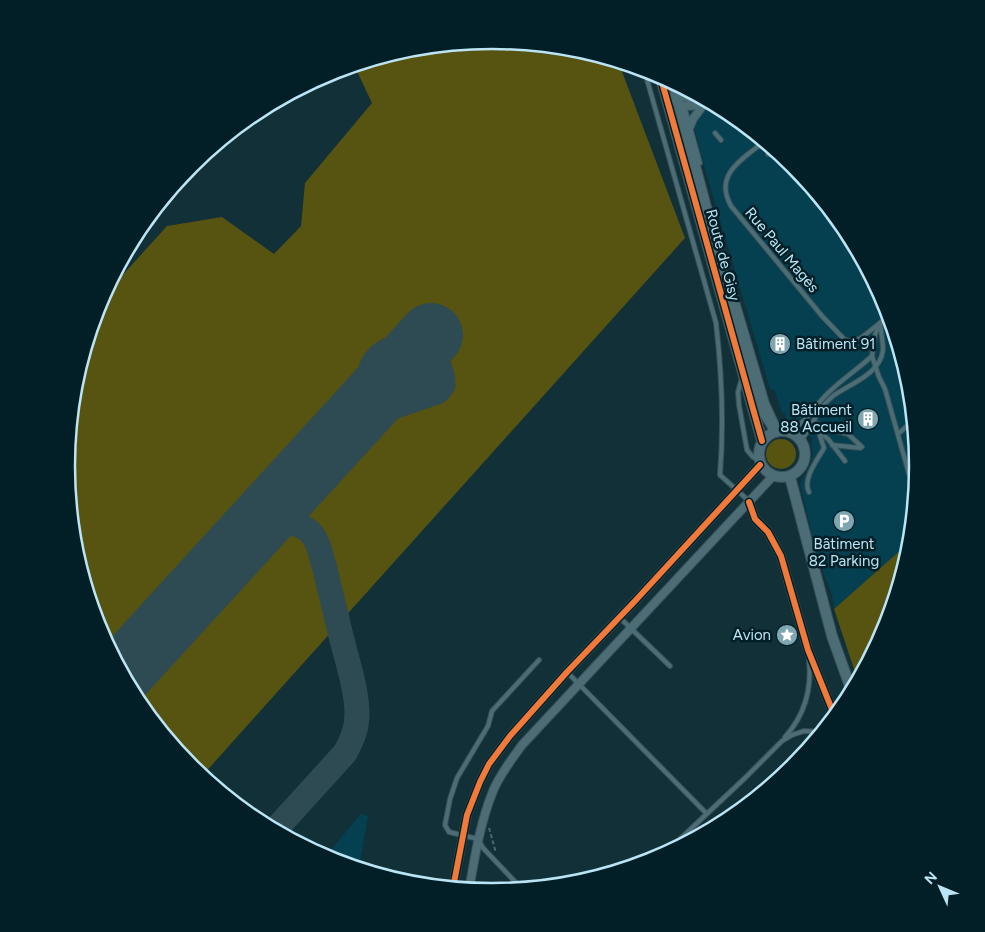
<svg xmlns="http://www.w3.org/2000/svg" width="985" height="932" font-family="Figtree,sans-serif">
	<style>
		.built { fill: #04404f }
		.green { fill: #575311 }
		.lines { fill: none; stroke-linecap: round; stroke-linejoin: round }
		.taxiway { stroke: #2e4b53; stroke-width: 25 }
		.runway { stroke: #2e4b53; stroke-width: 64 }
		.service-casing { stroke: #364e56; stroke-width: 6 }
		.minor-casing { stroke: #364e56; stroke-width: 10 }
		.tertiary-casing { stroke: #364e56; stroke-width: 12 }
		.path { stroke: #4c676f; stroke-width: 2; stroke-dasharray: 4 2.5; stroke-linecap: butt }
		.service { stroke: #4c6d76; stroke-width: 4 }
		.minor { stroke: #4c6d76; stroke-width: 8 }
		.tertiary { stroke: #4c6d76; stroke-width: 10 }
		.cycleway-casing { stroke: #021f28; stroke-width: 9 }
		.cycleway { stroke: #f17a3a; stroke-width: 6 }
		.labels { text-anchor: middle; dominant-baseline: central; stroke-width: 5; stroke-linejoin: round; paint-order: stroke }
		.street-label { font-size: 15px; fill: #bbe5f4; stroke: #021f28 }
		.poi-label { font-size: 15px; fill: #bbe5f4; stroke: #021f28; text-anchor: end }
		.rim { fill: none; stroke: #bbe5f4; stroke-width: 2.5 }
	</style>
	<rect width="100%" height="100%" fill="#123038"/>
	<g class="built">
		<path d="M684 88 729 112 794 165 847 230 886 303 910 383 918 466 911 541 834 609 832 595 817 556 800 484 811 462 813 453 811 445 812 438 791 423 787 424 785 413H782L775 391 770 389 707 176Z"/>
		<path d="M361 814 368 816 359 868 325 857Z"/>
	</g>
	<g class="green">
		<path d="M493 40 576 48 618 61 685 238 202 776 191 767 138 702 99 629 75 549 67 466 75 383 101 299 167 226 222 217 274 254 301 226 305 183 372 103 354 65 410 48Z"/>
		<circle cx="781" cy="454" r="15"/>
		<path d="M911 541 910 549 886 629 858 681 834 609Z"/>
	</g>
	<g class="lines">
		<g class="taxiway">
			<path d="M352 421 437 392 443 385C442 336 375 334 369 377 368 385 370 392 372 400"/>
			<path d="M243 540C261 527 284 513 306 529 311 532 315 538 317 543 321 551 322 561 325 569 330 590 335 611 340 632 346 657 357 689 357 714 357 729 352 740 345 753L275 830"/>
		</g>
		<path class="runway" d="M122 673 431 335"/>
		<g class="service-casing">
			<g id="service">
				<path d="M644 69 716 323C722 374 724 424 720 475L749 501"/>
				<path d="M684 105 700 163"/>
				<path d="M715 133 721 140"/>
				<path d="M765 141C743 159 713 174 731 206L822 316 844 339 851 342 861 338 890 315"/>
				<path d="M768 154 772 155 779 152"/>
				<path d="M729 274 767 403 779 429"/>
				<path d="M872 356 879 377 885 389 909 474 917 485"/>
				<path d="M742 378 738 392 739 405 747 450 753 457 759 460"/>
				<path d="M806 421 828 439 845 461"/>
				<path d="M814 421 825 429 848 434 862 447"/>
				<path d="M787 432C808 422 812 409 827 394 841 380 858 369 872 356L875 335 879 325"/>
				<path d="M898 434 914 420"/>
				<path d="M801 441C811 427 819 407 833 396 849 384 880 375 883 350 883 341 881 332 880 323"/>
				<path d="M832 445 860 448"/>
				<path d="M809 492C802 479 818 459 824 448L818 430"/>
				<path d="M619 617 670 666"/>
				<path d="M567 672 706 813"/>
				<path d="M785 737C804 716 812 689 809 660"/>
				<path d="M661 857 745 778 782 741 792 735 804 731 823 732"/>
				<path d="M522 889 483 848 478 839 449 832 445 825 450 799 457 778 488 726 492 711 539 660"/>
			</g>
		</g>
		<g class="minor-casing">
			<g id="minor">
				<path d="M676 92C683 98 691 100 699 96"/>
				<path d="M667 96C683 108 683 107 702 105"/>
				<path d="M687 133 693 119 707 100"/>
				<path d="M749 502 755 519 768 532 781 556 808 650 835 717"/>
				<path d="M453 888 467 815 480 782 489 764 510 736 567 672 635 601 760 465"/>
				<path d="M469 890C475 856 480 823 493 791 500 774 512 759 522 745L773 476"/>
			</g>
		</g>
		<g class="tertiary-casing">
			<g id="tertiary">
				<path d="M660 75 762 441"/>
				<path d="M673 82 739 332 765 414 776 432"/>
				<circle cx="782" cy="454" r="23"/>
				<path d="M790 477 832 636 852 692"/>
			</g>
		</g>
		<path class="path" d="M489 828 496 853"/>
		<use href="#service" class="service"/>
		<use href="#minor" class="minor"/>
		<use href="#tertiary" class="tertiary"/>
		<g class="cycleway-casing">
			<g id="cycleway">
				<path d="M660 75 762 441"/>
				<path d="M749 502 755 519 768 532 781 556 808 650 835 717"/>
				<path d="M453 888 467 815 480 782 489 764 510 736 567 672 635 601 760 465"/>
			</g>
		</g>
		<use href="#cycleway" class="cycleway"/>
	</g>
	<defs>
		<g id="building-disc" transform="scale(1.125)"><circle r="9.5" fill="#80a6b2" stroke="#021f28"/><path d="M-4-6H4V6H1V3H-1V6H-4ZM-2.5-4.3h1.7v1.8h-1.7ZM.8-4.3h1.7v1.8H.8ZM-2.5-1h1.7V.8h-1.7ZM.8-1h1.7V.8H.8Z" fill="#fff"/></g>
		<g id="parking-disc" transform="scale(1.125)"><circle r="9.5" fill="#80a6b2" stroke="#021f28"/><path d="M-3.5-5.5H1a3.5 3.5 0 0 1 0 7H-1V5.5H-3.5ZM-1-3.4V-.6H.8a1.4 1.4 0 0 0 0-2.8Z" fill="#fff"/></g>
		<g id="sight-disc" transform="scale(1.125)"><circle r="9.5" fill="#80a6b2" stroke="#021f28"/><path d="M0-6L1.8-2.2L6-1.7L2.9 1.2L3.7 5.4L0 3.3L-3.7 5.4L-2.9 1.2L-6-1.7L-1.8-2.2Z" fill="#fff"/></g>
	</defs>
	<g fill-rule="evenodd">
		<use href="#building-disc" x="780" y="344"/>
		<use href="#building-disc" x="868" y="419"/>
		<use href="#parking-disc" x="844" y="521"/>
		<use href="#sight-disc" x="787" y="635"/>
	</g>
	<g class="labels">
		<g class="street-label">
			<text transform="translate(782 250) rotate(50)">Rue Paul Magès</text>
			<text transform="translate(723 255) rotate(75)">Route de Gisy</text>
		</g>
		<g class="poi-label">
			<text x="796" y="344" text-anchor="start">Bâtiment 91</text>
			<text x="852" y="410">Bâtiment<tspan x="852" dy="17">88 Accueil</tspan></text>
			<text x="844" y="544" text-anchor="middle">Bâtiment<tspan x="844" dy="17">82 Parking</tspan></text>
			<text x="771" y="635">Avion</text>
		</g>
	</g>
	<path d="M0 0H985V932H0ZM75 466a417 417 0 1 1 834 0a417 417 0 1 1-834 0Z" fill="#021f28" fill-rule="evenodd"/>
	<path class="rim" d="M75 466a417 417 0 1 1 834 0a417 417 0 1 1-834 0Z"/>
	<g transform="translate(940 887) rotate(314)" stroke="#021f28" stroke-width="4" paint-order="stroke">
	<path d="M0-4L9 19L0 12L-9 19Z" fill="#bbe5f4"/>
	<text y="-8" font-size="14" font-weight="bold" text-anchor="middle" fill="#bbe5f4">N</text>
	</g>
</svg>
